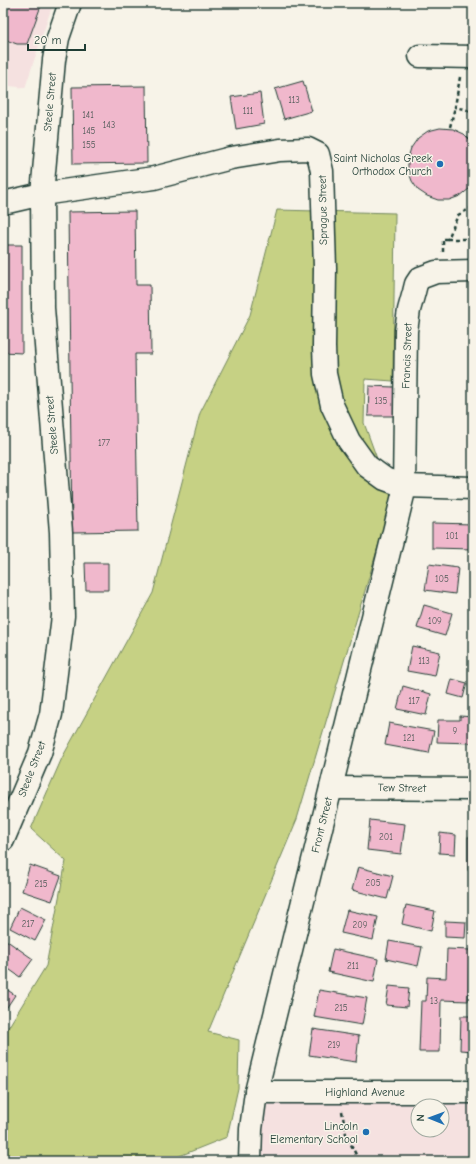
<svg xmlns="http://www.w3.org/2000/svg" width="476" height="1164" font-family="'Comic Neue',sans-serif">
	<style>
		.built { fill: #f5e1e0; fill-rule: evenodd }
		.green { fill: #c6d184; stroke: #72875c }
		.building { fill: #f0b8cc; stroke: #1f3d34 }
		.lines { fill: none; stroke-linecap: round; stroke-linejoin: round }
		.minor-casing { stroke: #1f3d34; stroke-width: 25 }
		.path { stroke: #1f3d34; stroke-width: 2.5; stroke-dasharray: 4 3; stroke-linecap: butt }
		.minor { stroke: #f7f3e8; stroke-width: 22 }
		.poi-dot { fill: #1f6fb2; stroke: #f7f3e8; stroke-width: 1.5 }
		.labels { text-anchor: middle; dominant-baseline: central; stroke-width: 3; stroke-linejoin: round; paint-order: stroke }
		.number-label { font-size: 9px; fill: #535c5a }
		.street-label { font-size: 11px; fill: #1f3d34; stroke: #f7f3e8 }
		.poi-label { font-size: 11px; fill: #1f3d34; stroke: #f7f3e8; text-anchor: end }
	</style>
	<rect width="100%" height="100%" fill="#f7f3e8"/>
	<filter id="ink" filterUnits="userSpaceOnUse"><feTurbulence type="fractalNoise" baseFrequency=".025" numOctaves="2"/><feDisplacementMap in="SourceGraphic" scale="8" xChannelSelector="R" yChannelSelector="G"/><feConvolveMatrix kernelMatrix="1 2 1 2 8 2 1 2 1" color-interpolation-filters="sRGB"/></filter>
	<g filter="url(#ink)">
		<g class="built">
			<path d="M3 3H53L25 88 3 85Z"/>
			<path d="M266 1101H473V1161H257L263 1104ZM418 1106H442V1130H418Z"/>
		</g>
		<path class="green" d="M277 210 395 213 393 381 365 379 364 423 392 500 297 819 208 1032 239 1040 238 1088 227 1137 167 1161H3V1036L46 966 66 861 31 829 62 758 153 593 200 413 250 315Z"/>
		<g class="building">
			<path d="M3 3H42L27 44H17L3 39Z"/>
			<path d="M303 81 312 111 284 119 275 89Z"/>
			<path d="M146 86 147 163 73 164 72 87Z"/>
			<path d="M260 93 264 124 236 129 231 97Z"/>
			<path d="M440 128 453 129 464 134 473 143V184L469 189 460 196 449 200H438L427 196 418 190 412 181 408 170V158L411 148 418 138 428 131Z"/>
			<path d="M135 211 136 285H150L151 354H135L138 531 72 532 68 212Z"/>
			<path d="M3 245H22V353L3 352Z"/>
			<path d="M369 386 394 387V416H368Z"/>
			<path d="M432 523 473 524V549L432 548Z"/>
			<path d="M85 563H108V590H86Z"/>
			<path d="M429 564 458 568 455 594 425 590Z"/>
			<path d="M424 605 452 613 445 636 417 628Z"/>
			<path d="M412 646 440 652 435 676 407 671Z"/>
			<path d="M452 679 467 683 463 698 448 694Z"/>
			<path d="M403 686 431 694 426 715 397 709Z"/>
			<path d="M460 716 473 717V743L437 742 438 720H460Z"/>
			<path d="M389 723 434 731 429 753 385 745Z"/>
			<path d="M370 820 405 824 401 854 367 850Z"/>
			<path d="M440 833 456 835 455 854 439 853Z"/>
			<rect x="468" y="837" width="5" height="33"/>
			<path d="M30 865 61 876 52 901 22 891Z"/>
			<path d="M358 867 393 876 387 899 352 890Z"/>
			<path d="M406 905 435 911 431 931 402 924Z"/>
			<path d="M20 907 46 920 35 941 10 928Z"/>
			<path d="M347 910 378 917 373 940 341 933Z"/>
			<path d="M445 921 466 922 465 938 445 937Z"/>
			<path d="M3 938 33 959 20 977 3 965Z"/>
			<path d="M389 941 422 947 418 966 386 959Z"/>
			<path d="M333 949 378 959 374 982 328 972Z"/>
			<path d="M447 949 470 950 468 1001 441 1000 440 1052H419L421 1001H426L427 977 446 978Z"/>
			<path d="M389 986 409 988 407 1007 386 1005Z"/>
			<path d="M3 987 15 995 3 1013Z"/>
			<path d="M319 990 367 998 362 1025 314 1017Z"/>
			<path d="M461 1016H473V1051L460 1050Z"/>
			<path d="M313 1029 359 1036 356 1062 309 1055Z"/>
		</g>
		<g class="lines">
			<g class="minor-casing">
				<g id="minor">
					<path d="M420 56 473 57"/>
					<path d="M3 203 42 194 154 178 231 158 280 150 308 149 318 154 322 171 325 268 324 347 325 374 332 405 349 441 367 466 385 479 404 486 473 488"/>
					<path d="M331 788 473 789"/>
					<path d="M3 840 40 753 51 714 63 616 61 532 43 308 42 194 54 60 58 38 70 3"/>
					<path d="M256 1092H473"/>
					<path d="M250 1161 251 1129 256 1092 404 491 406 331 409 310 414 292 416 284 420 278 436 272 473 271"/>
				</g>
			</g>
			<g class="path">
				<path d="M460 77 455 107 467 110 473 114"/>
				<path d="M450 127 455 107"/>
				<path d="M473 207 458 215 448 239H473"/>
				<path d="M443 252V239H448"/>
				<path d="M342 1111 346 1134 359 1161"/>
			</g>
			<use href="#minor" class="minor"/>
		</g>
	</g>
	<g class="poi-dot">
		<circle cx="440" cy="164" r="4"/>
		<circle cx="366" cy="1132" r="4"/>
	</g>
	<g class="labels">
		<g class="number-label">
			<text x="294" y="100">113</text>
			<text x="248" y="111">111</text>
			<text x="88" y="115">141</text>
			<text x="109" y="125">143</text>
			<text x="89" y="131">145</text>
			<text x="89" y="145">155</text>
			<text x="381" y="401">135</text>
			<text x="104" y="443">177</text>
			<text x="452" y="536">101</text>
			<text x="442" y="579">105</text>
			<text x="435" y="621">109</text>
			<text x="424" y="661">113</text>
			<text x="414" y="701">117</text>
			<text x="455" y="731">9</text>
			<text x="409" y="738">121</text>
			<text x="386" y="837">201</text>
			<text x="373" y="883">205</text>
			<text x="41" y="884">215</text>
			<text x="28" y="924">217</text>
			<text x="360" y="925">209</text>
			<text x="353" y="966">211</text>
			<text x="434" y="1001">13</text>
			<text x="341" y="1008">215</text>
			<text x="334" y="1045">219</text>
		</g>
		<g class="street-label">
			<text transform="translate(50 102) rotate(-85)">Steele Street</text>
			<text transform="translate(323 210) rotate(-91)">Sprague Street</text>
			<text transform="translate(407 356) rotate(-88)">Francis Street</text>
			<text transform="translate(52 425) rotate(-95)">Steele Street</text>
			<text transform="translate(32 769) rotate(-69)">Steele Street</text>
			<text transform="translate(402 788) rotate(1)">Tew Street</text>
			<text transform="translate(322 825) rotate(-76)">Front Street</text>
			<text x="365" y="1092">Highland Avenue</text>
		</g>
		<g class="poi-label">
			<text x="432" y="158">Saint Nicholas Greek<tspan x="432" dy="13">Orthodox Church</tspan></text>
			<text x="358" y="1126">Lincoln<tspan x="358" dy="13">Elementary School</tspan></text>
		</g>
	</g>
	<rect width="476" height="1164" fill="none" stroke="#f7f3e8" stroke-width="16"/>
	<rect x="8" y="8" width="460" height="1148" fill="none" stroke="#1f3d34" stroke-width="1.5" filter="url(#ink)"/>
	<g transform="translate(430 1118) rotate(271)"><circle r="19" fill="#f7f3e8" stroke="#a1aaa0"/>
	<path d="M0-3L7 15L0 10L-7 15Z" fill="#1f6fb2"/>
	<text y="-6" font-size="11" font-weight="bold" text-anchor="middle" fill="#1f3d34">N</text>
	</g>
	<path d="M28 44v6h57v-6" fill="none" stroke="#1f3d34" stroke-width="2"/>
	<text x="34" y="44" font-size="12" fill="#1f3d34" stroke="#f7f3e8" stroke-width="3" paint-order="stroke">20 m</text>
</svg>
